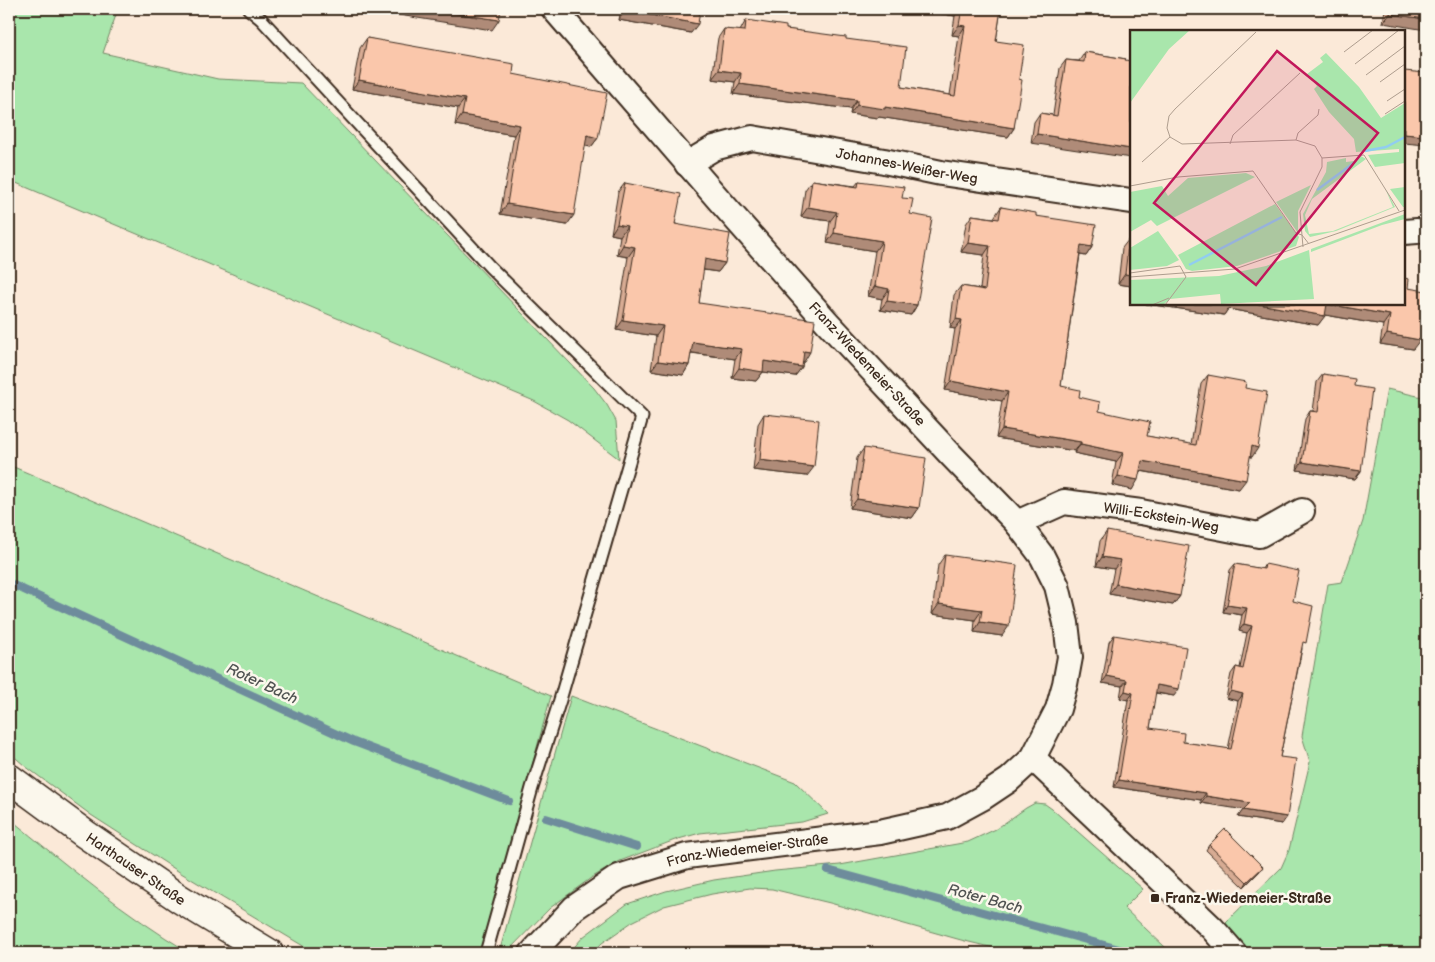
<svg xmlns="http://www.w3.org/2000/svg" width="1435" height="962" font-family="'Balsamiq Sans',sans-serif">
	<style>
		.green { fill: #a9e6ac; stroke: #728865 }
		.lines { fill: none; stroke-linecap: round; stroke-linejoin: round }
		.stream { stroke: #6e8c9c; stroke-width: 8 }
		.lane-casing { stroke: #3b2a1e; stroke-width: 15 }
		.street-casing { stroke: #3b2a1e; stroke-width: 28 }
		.secondary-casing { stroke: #3b2a1e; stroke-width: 31 }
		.lane { stroke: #fbf7ec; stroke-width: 11 }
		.street { stroke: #fbf7ec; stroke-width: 24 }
		.secondary { stroke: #fbf7ec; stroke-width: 28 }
		.wall { fill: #d7ab93; stroke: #3b2a1e }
		.shaded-wall { fill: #af8b78; stroke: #3b2a1e }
		.building { fill: #fac7ab; stroke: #3b2a1e }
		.poi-dot { fill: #3b2a1e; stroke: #fbf7ec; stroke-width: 2 }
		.labels { text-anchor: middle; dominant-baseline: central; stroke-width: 5; stroke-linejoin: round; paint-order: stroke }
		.street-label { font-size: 14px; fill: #3b2a1e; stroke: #fbf7ec }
		.poi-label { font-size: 14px; font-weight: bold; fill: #3b2a1e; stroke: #fbf7ec; text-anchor: start }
		.water-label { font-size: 15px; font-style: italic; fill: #505352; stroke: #fbf7ec }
		.inset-river { fill: none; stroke: #90cdf0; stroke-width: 2.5 }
		.inset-road { fill: none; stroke: #ae9d8e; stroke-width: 1 }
		.view { fill: #c2185b; fill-opacity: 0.15; stroke: #c2185b; stroke-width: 2.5 }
		.inset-edge { fill: none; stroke: #3b2a1e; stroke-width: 2.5 }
	</style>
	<rect width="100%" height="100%" fill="#fbe9d8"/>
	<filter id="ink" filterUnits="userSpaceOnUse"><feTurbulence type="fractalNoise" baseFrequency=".02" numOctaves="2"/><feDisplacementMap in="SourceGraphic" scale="10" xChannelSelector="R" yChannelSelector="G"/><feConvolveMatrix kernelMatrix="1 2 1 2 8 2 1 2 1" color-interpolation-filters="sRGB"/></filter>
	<g filter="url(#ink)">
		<g class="green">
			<path d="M9 9H118L103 53 218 79 301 83 594 388 607 405 616 421 619 459 568 420 534 401 9 180Z"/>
			<path d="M1426 377V953H1251L1224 924 1281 868 1289 850 1310 762 1302 736 1328 584 1342 582 1363 521 1387 389 1422 397Z"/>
			<path d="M9 465 551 696 481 953H315L181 873 91 815 25 766 9 752Z"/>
			<path d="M571 696 795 782 828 814 802 822 700 833 675 840 620 861 591 878 550 908 506 953H499Z"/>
			<path d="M1035 803 1045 804 1052 809 1143 889 1124 908 1166 948 1185 953H1014L961 940 830 903 772 889 750 888 712 894 664 906 632 922 602 943 592 953H569L583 937 627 904 666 891 714 880 775 871 840 865 968 842 996 829 1026 808Z"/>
			<path d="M9 818C67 866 125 914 190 953H9Z"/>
		</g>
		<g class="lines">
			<g class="stream">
				<path d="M9 583 354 742 509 801"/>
				<path d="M546 818 637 847"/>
				<path d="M828 870 1134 953"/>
			</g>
			<g class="lane-casing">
				<path id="lane" d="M249 9 261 19 490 267 642 417 560 700 532 788 486 953"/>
			</g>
			<g class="street-casing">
				<g id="street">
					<path id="s1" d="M687 164 714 148 752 138 884 161 941 173 1131 201"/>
					<path d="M1404 232 1417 231"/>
					<path id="s2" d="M1017 523 1064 502 1141 512 1259 535 1302 511"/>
					<path d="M1033 758 1212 928 1234 953"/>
					<path id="s3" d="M532 953 574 908 619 877 687 856 880 832 947 817 982 798 1009 780 1033 758 1058 709 1065 684 1070 657 1066 623 1057 586 1042 556 1017 523 952 456 827 322 720 201 554 9"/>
				</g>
			</g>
			<g class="secondary-casing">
				<g id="secondary">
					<path id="s4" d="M9 778 85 834 180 899 269 953"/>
				</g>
			</g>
			<use href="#lane" class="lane"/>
			<use href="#street" class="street"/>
			<use href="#secondary" class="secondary"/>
		</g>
		<g class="wall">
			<path d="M621 9H700L691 33 619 20Z"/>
			<path d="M931 9H1001L996 41 1019 79 1014 128 1008 137 879 117 878 118 850 114 851 109 733 94 735 82 712 79 718 38 724 29 740 31 746 20 786 29 846 39 901 87 950 95 959 36 952 35 955 16 931 12Z"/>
			<path d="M1385 9H1426L1383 23Z"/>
			<path d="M367 38 513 74 598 138 591 147 585 146 567 225 500 214 514 135 455 125 458 108 352 89 360 48Z"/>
			<path d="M1085 52 1126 59 1031 143 1034 122 1040 113 1053 115 1060 68 1066 60 1079 61Z"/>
			<path d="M812 180 855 186 859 181 902 198 910 214 917 305 911 315 880 310 882 299 868 296 875 251 827 243 830 221 801 217 805 190Z"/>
			<path d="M625 183 725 263 718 272 703 270 699 303 804 362H802V367L795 376 763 372 756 381 732 378 735 359 691 353 689 365 683 375 651 370 656 336 616 330 628 257 617 255 620 236 611 234 618 192Z"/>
			<path d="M1001 207 1036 216 1092 247 1086 256 1080 255 1061 386 1079 397 1099 411 1147 436 1191 445 1201 384 1208 375 1245 388 1252 457 1250 456 1239 489 1140 471 1132 490 1112 485 1116 462 1074 453 1075 451 996 438 1002 401 945 390 955 329 950 328 954 295 961 286 980 289 984 255 961 252 966 224 972 215 994 218 995 216Z"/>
			<path d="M1129 239 1131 286 1118 284 1122 248Z"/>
			<path d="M1408 288 1413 349 1380 344 1383 325 1325 315 1318 325 1228 309 1224 315 1146 304H1404Z"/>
			<path d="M1323 374 1354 386 1361 471 1355 479 1297 470 1305 419 1310 411H1313L1317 382Z"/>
			<path d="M764 414 807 476 753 470 758 424Z"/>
			<path d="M864 448 919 508 912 518 850 508 857 458Z"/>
			<path d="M1107 531 1180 596 1173 605 1109 594 1114 569 1096 566 1100 541Z"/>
			<path d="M945 555 1002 636 974 632 975 620 932 614 938 565Z"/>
			<path d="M1235 564 1262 569 1265 564 1293 601 1302 649 1280 757 1282 824 1238 817 1244 809 1201 803V800L1114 787 1128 700 1120 698 1122 686 1102 683 1109 642 1114 635 1174 696 1155 693 1150 728 1183 742 1228 749 1238 701 1226 698 1231 674 1236 667 1240 668 1247 633 1239 631 1242 615 1223 612 1230 570Z"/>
			<path d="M1209 845 1259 872 1244 887 1206 850Z"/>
		</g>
		<g class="shaded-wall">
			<path d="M369 9H427L499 20 492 30 368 10Z"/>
			<path d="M933 9H961L955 16 931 12Z"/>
			<path d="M1283 9H1312L1309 12Z"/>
			<path d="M625 10 698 24 691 33 619 20Z"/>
			<path d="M1390 14 1426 19V30L1383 23Z"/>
			<path d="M959 25 965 26 959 36 952 35Z"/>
			<path d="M719 70 741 73 735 82 712 79Z"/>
			<path d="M359 80 465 99 458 108 352 89Z"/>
			<path d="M740 84 857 100 851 109 733 94Z"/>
			<path d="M857 105 885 107 1014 128 1008 137 879 117 878 118 850 114Z"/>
			<path d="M462 115 520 125 514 135 455 125Z"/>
			<path d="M1037 134 1131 149V158L1031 143Z"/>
			<path d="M1404 134 1426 136V145L1404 143Z"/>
			<path d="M587 135 598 138 591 147 580 145Z"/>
			<path d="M507 204 574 215 567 225 500 214Z"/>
			<path d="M808 207 837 212 830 221 801 217Z"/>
			<path d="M617 224 627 226 620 236 611 234Z"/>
			<path d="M834 233 882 241 875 251 827 243Z"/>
			<path d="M968 243 990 246 984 255 961 252Z"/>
			<path d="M623 245 635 247 628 257 617 255Z"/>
			<path d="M1081 245 1092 247 1086 256 1075 254Z"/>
			<path d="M705 259 725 263 718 272 698 269Z"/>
			<path d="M1125 274 1131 275V286L1118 284Z"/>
			<path d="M875 286 889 289 882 299 868 296Z"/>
			<path d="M887 301 917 305 911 315 880 310Z"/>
			<path d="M1146 304H1259L1325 316 1318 325 1228 309 1224 315Z"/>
			<path d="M1327 304 1390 315 1383 325 1320 314Z"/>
			<path d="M956 319 962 320 955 329 950 328Z"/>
			<path d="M623 320 663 326 656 336 616 330Z"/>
			<path d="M1387 334 1420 340 1413 349 1380 344Z"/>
			<path d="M693 342 742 349 735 359 686 352Z"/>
			<path d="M804 351 810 352 804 362 797 361Z"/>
			<path d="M658 361 689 365 683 375 651 370Z"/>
			<path d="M764 361 802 367 795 376 763 372 756 381 732 378 739 368Z"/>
			<path d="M951 381 1008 392 1002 401 945 390Z"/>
			<path d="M1002 429 1081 442 1075 451 996 438Z"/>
			<path d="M1081 444 1123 453 1116 462 1074 453Z"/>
			<path d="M1252 446 1258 448 1252 457 1245 456Z"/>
			<path d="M760 460 814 467 807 476 753 470Z"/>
			<path d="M1142 461 1246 480 1239 489 1136 470Z"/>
			<path d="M1302 462 1361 471 1355 479 1297 470Z"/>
			<path d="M1118 476 1138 480 1132 490 1112 485Z"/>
			<path d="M857 499 919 508 912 518 850 508Z"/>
			<path d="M1102 557 1121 560 1114 569 1096 566Z"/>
			<path d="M1116 584 1180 596 1173 605 1109 594Z"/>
			<path d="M939 604 982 610 975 620 932 614Z"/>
			<path d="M1227 605 1247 608 1242 615 1223 612Z"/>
			<path d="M980 622 1009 626 1002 636 974 632Z"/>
			<path d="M1244 624 1252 626 1247 633 1239 631Z"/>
			<path d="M1107 676 1127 680 1122 686 1102 683Z"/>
			<path d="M1157 685 1179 689 1174 696 1152 692Z"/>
			<path d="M1125 691 1133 693 1128 700 1120 698Z"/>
			<path d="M1231 691 1243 694 1238 701 1226 698Z"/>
			<path d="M1119 780 1206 793 1201 800 1114 787Z"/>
			<path d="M1206 796 1250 803 1245 810 1201 803Z"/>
			<path d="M1243 810 1287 817 1282 824 1238 817Z"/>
			<path d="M1263 867 1259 872 1244 887 1247 882Z"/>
		</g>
		<g class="building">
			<path d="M427 9H501L499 20Z"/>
			<path d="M626 9H700L698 24 625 10Z"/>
			<path d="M962 9H1001L996 41 1024 45 1019 79 1022 80 1014 128 885 107V109L857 105V100L740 84 741 73 719 70 724 29 745 31 746 20 786 26V29L846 37V39L906 47 901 87 955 96 965 26 959 25Z"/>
			<path d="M1391 9H1426V19L1390 14Z"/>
			<path d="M367 38 514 64 513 74 607 93 598 138 587 135 574 215 507 204 520 125 462 115 465 99 359 80Z"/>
			<path d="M1085 52 1126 59 1125 60 1131 61V149L1037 134 1040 113 1057 116 1066 60 1084 62Z"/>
			<path d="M1404 71 1426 73V136L1404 134Z"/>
			<path d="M812 180 858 187 859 181 904 187 902 198 913 199 910 214 932 218 917 305 887 301 889 289 875 286 882 241 834 233 837 212 808 207Z"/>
			<path d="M625 183 681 194 675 224 730 234 725 263 705 259 699 303 815 320 810 352 804 351 802 367 764 361 763 372 739 368 742 349 693 342 689 365 658 361 663 326 623 320 635 247 623 245 627 226 617 224Z"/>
			<path d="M1001 207 1036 213V216L1096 225 1092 247 1081 245 1061 386 1080 390 1079 397 1100 402 1099 411 1150 422 1147 436 1196 445 1208 375 1246 382 1245 388 1267 392 1258 448 1252 446 1246 480 1142 461 1138 480 1118 476 1123 453 1081 444V442L1002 429 1008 392 951 381 962 320 956 319 961 286 985 290 990 246 968 243 972 215 999 219Z"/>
			<path d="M1129 239H1131V275L1125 274Z"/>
			<path d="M1404 278 1409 279 1408 288 1426 291V301L1420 340 1387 334 1390 315 1327 304 1325 316 1259 304H1404Z"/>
			<path d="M1323 374 1355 379 1354 386 1372 389 1361 471 1302 462 1310 411 1318 412Z"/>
			<path d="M764 414 819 420 814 467 760 460Z"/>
			<path d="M864 448 926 458 919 508 857 499Z"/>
			<path d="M1107 531 1189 546 1180 596 1116 584 1121 560 1102 557Z"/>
			<path d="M945 555 1017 565 1009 626 980 622 982 610 939 604Z"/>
			<path d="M1235 564 1264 569 1265 564 1299 571 1293 601 1313 606 1306 643 1303 642 1280 757 1296 759 1287 817 1243 810 1250 803 1206 796V793L1119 780 1133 693 1125 691 1127 680 1107 676 1114 635 1186 647 1179 689 1157 685 1150 728 1184 733 1183 742 1231 749 1243 694 1231 691 1236 667 1243 669 1252 626 1244 624 1247 608 1227 605Z"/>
			<path d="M1225 829 1263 867 1247 882 1209 845Z"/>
		</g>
	</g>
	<rect class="poi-dot" x="1150" y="893" width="10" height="10" rx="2.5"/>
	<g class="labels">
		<g class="street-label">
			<text stroke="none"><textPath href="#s1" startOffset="228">Johannes-Weißer-Weg</textPath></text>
			<text transform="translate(867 364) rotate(47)">Franz-Wiedemeier-Straße</text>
			<text stroke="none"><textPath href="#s2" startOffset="150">Willi-Eckstein-Weg</textPath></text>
			<text stroke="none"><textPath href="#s3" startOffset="248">Franz-Wiedemeier-Straße</textPath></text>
			<text stroke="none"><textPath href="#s4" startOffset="156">Harthauser Straße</textPath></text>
		</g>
		<g class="poi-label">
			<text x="1165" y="898">Franz-Wiedemeier-Straße</text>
		</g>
		<g class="water-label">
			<text transform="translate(262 684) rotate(25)">Roter Bach</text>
			<text transform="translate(985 899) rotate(15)">Roter Bach</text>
		</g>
	</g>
	<g transform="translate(1130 30)">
		<rect width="275" height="275" fill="#fbe9d8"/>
		<path d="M0 0H60L39 19 0 73ZM196 23 229 57 251 88 275 73V133L245 137 238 125 269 122V119L226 122 224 109 199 82 184 59 187 56 177 44 193 32 190 28ZM231 126 236 129 182 169 175 185 179 204 203 201 263 177 255 158 265 177 206 201 180 207 175 201 173 184 196 142 197 132 216 128V132L224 131ZM116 143 125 147 27 196 21 190 0 202V162L32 156 38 166 58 148ZM181 155 168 181V203L146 172ZM275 157V177H273L260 159ZM145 174 169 207 166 216 107 236 62 241 56 239 48 225ZM275 184V189L252 195 181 222V219ZM28 201 49 230 37 236 0 240V218ZM179 220 184 269 91 274 90 264 40 269 33 275H0V250L89 246 136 236Z" fill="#a9e6ac"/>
		<path class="inset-river" d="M235 121 256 117 275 107M187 160 225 132M59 235 152 187"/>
		<path class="inset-road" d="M126 2 45 79 39 86 37 98 40 107 52 114 166 110 185 116 192 128V137L170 182 173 217M214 22 243 0M225 34 269 0M236 45 275 16M250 52 275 34M257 71 275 59M255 84 275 71M166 110 168 103 188 85 189 79M100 114 103 105 170 43M192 128 234 125 269 181M12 132 40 107M0 156 48 147 123 141 166 203 172 205 179 214M0 243 50 236 56 247 35 275M0 247 105 239 275 180M22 275 39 268"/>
		<path class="view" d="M147 21 248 103 126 255 24 173Z"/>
		<rect width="275" height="275" class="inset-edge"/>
	</g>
	<rect width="1435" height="962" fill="none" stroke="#fbf7ec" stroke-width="30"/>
	<rect x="15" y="15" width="1405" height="932" fill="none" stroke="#3b2a1e" stroke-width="2" filter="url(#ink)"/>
</svg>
